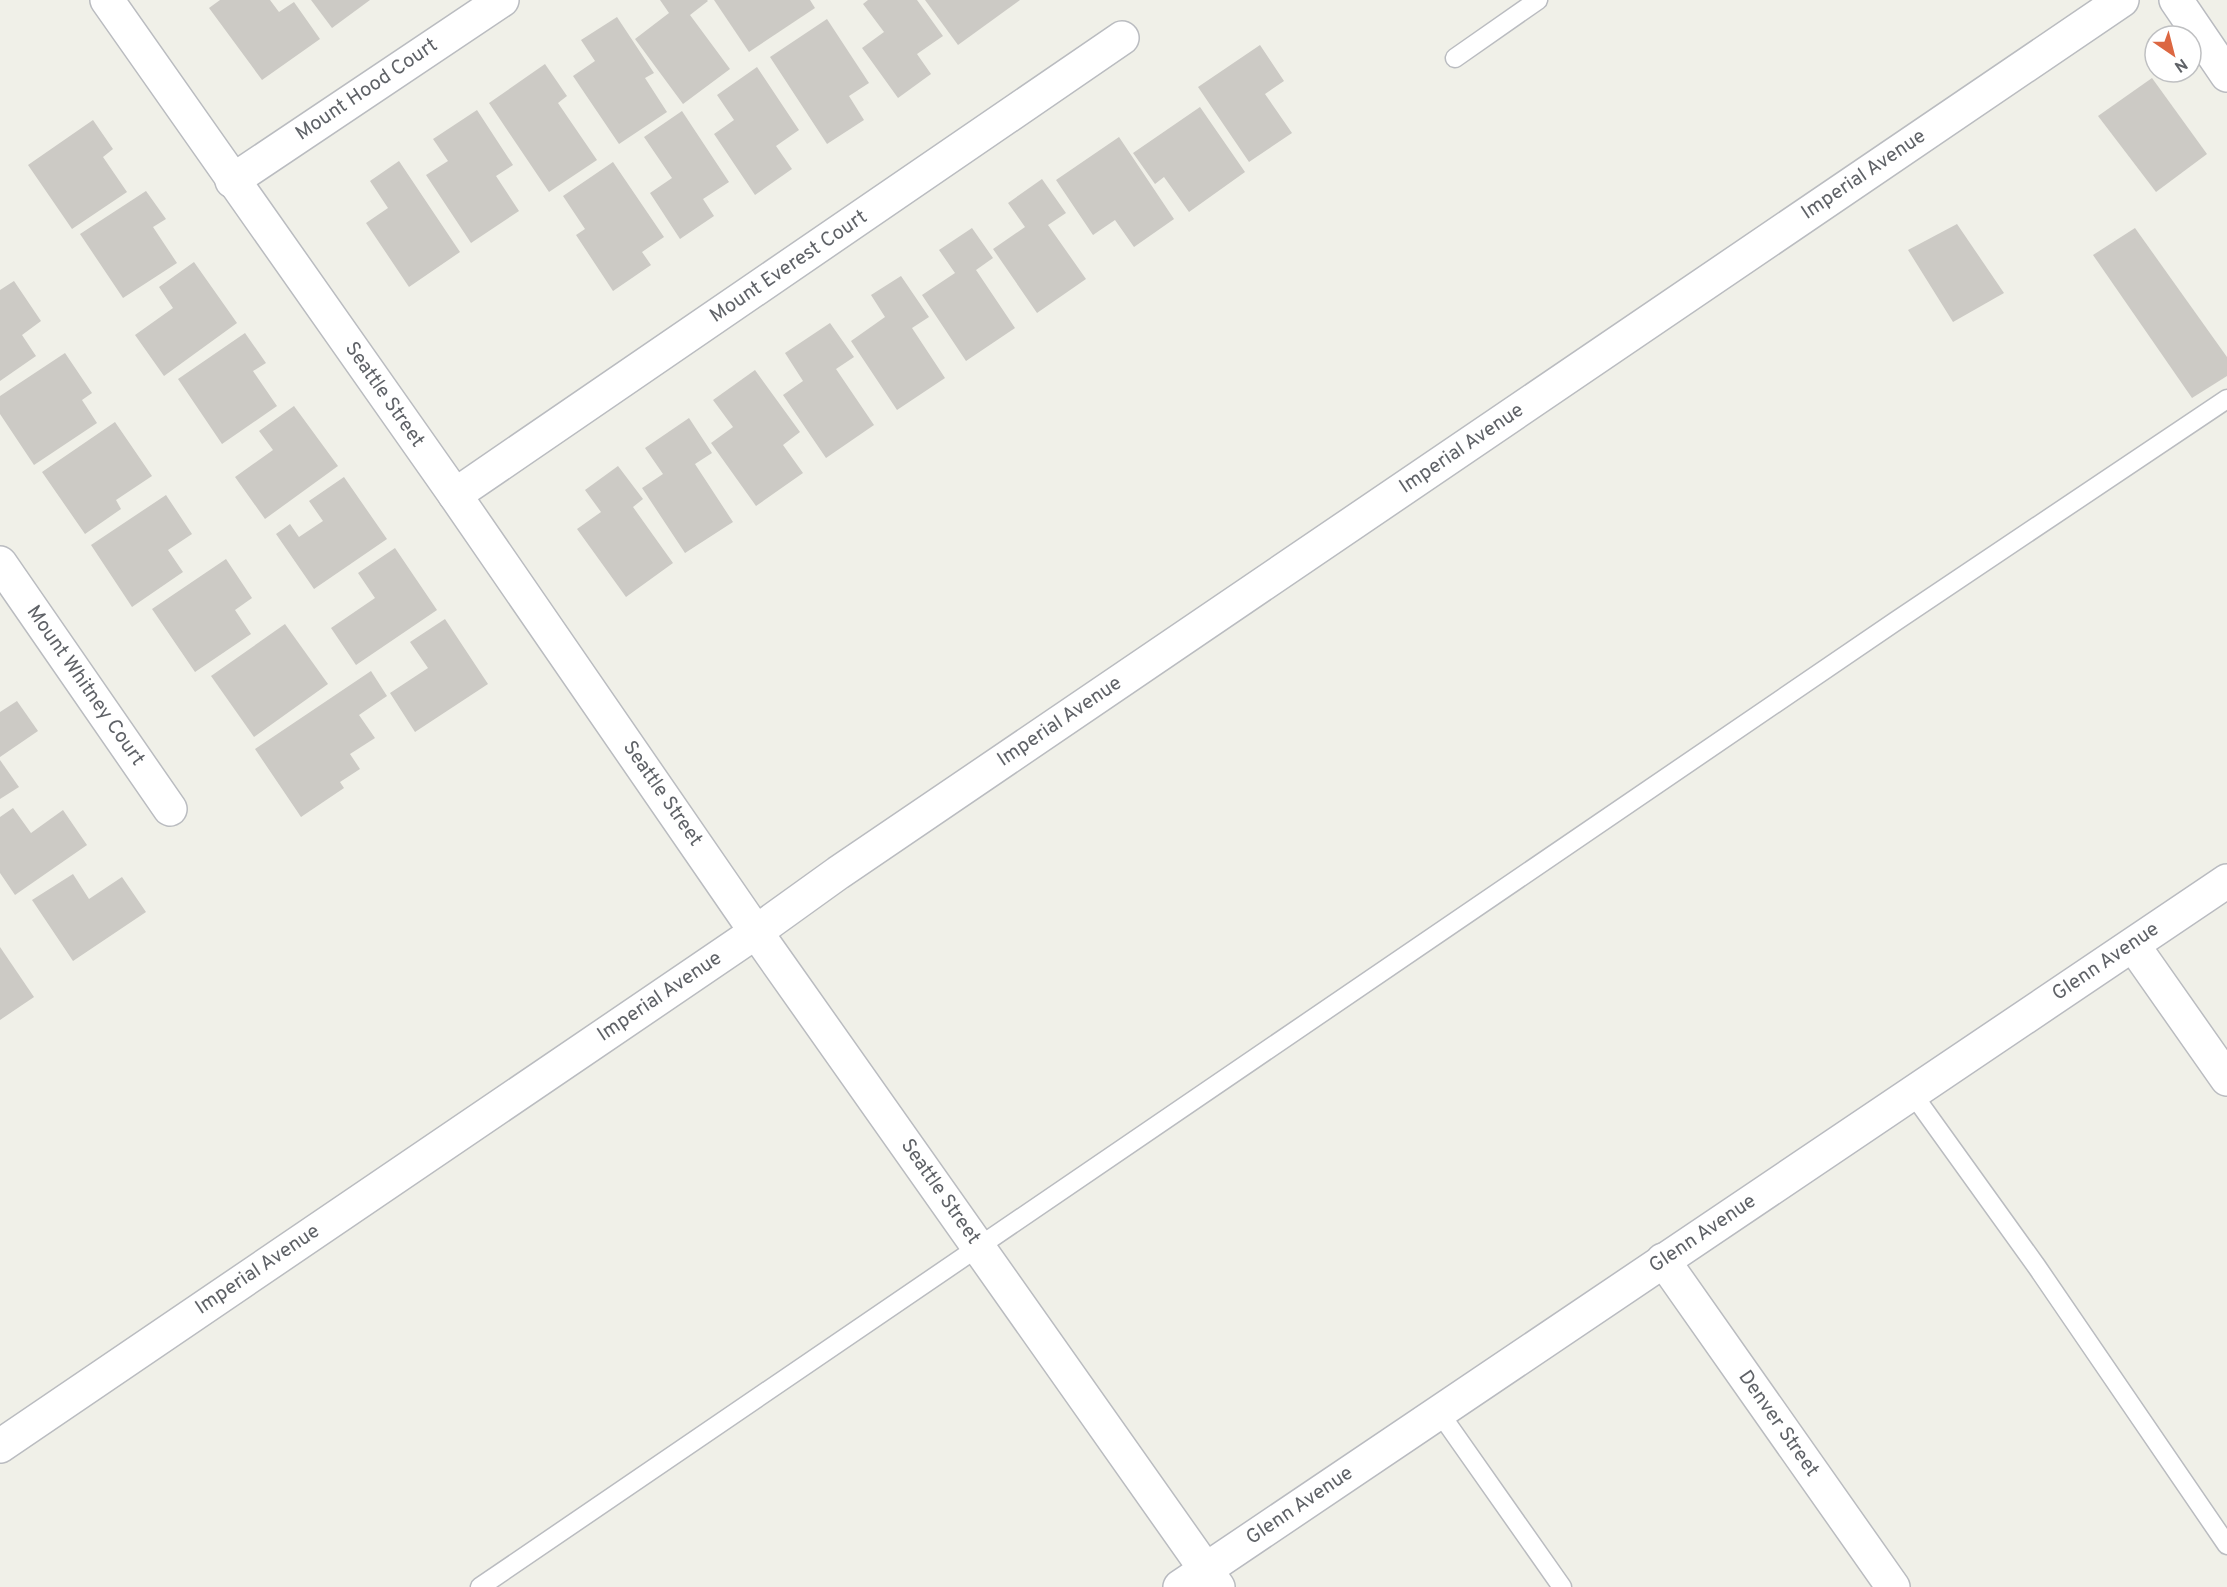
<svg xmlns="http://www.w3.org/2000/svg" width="2227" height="1587" font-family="Overpass,sans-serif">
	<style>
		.building { fill: #cccac5 }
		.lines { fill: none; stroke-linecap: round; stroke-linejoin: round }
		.lane-casing { stroke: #babcc0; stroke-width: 21 }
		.street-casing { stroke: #babcc0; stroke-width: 36 }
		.secondary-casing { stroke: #b9bbc0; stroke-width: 36 }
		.lane { stroke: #fff; stroke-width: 18 }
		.street { stroke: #fff; stroke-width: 33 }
		.secondary { stroke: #fff; stroke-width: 33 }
		.labels { text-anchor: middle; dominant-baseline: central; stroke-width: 5; stroke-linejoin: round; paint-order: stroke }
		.street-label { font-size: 20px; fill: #5f6267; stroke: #fff }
	</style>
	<rect width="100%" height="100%" fill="#f0f0e8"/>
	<g class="building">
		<path d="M220 0H270L279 12 294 2 320 39 262 80 209 8Z"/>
		<path d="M311 0H370L332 28Z"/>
		<path d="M660 0H707L708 1 690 15 730 69 683 104 635 39 669 13Z"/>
		<path d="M714 0H810L815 8 749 52Z"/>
		<path d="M868 0H917L943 36 917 54 931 74 898 98 862 48 884 32 863 4Z"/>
		<path d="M925 0H1020L958 45Z"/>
		<path d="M617 17 654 73 645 78 667 112 619 144 573 76 595 61 581 40Z"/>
		<path d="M827 19 869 83 849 96 864 120 827 144 770 57Z"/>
		<path d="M1260 45 1284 81 1265 94 1292 133 1249 162 1198 87Z"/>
		<path d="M545 64 567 96 558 103 597 160 549 192 489 103Z"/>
		<path d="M757 67 799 130 776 146 792 169 755 195 714 134 734 120 717 95Z"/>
		<path d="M2152 78 2207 154 2156 192 2098 116Z"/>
		<path d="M1200 107 1245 172 1189 212 1164 177 1155 184 1133 153Z"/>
		<path d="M477 110 513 165 496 176 519 211 471 243 426 175 448 161 433 139Z"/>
		<path d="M682 111 729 182 703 199 714 216 680 239 650 193 672 178 644 137Z"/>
		<path d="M93 120 113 149 103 157 127 192 72 229 28 165Z"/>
		<path d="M1119 137 1174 219 1134 247 1115 220 1093 235 1056 180Z"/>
		<path d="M399 161 460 252 409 287 366 223 388 208 370 181Z"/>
		<path d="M613 162 664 237 642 252 651 265 613 291 576 235 585 229 563 196Z"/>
		<path d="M1042 179 1066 213 1048 225 1086 279 1037 313 993 249 1025 227 1008 203Z"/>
		<path d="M146 191 166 219 153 227 177 263 123 298 80 234Z"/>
		<path d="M1957 224 2004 293 1953 322 1908 250Z"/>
		<path d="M972 228 993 258 976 270 1015 328 966 361 922 295 955 273 939 250Z"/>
		<path d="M2135 228 2227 357V376L2192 398 2093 255Z"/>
		<path d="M194 262 237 323 164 376 135 335 173 308 159 287Z"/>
		<path d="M901 276 929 317 912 328 945 378 897 410 851 341 885 317 871 295Z"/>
		<path d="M14 281 41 321 22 335 36 356 0 381V290Z"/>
		<path d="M830 323 854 357 836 369 874 425 826 458 783 395 803 381 785 353Z"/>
		<path d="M245 333 266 363 253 371 277 406 222 444 178 379Z"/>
		<path d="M65 353 92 393 82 400 97 423 34 465 0 414V396Z"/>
		<path d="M755 370 800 432 783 445 803 473 756 506 711 443 733 427 713 400Z"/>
		<path d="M294 406 338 466 265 519 235 477 273 450 259 431Z"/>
		<path d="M689 418 712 453 695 464 733 522 685 553 642 488 663 474 645 448Z"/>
		<path d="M115 422 152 476 116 500 121 509 85 534 42 472Z"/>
		<path d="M618 466 643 499 633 507 673 563 626 597 577 529 601 512 585 490Z"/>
		<path d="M344 477 387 539 314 589 276 534 290 524 299 537 323 521 309 501Z"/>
		<path d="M166 495 192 534 168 550 183 572 132 607 91 545Z"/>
		<path d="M395 548 437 610 356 665 331 628 375 598 358 573Z"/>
		<path d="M226 559 252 598 235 610 251 634 195 672 152 609Z"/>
		<path d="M445 619 488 684 415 732 390 693 428 668 410 642Z"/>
		<path d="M285 624 328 684 254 737 211 676Z"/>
		<path d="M371 671 387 696 359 715 375 738 350 754 360 769 340 782 344 788 301 817 255 749Z"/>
		<path d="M17 701 38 731 0 757V712Z"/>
		<path d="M0 760 19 787 0 799Z"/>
		<path d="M13 808 31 833 63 810 87 845 15 895 0 873V817Z"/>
		<path d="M73 874 89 899 122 877 146 912 73 961 32 900Z"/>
		<path d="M0 947 34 997 0 1020Z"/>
	</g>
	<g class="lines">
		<g class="lane-casing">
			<g id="lane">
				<path d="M1455 58 1538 0"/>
				<path d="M1912 1093 2037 1267 2227 1545"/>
				<path d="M1439 1412 1562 1587"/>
				<path d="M480 1587 1896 621 2227 399"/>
			</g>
		</g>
		<g class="street-casing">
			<g id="street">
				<path d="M107 0 455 495 756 932 1218 1587"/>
				<path d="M232 181 502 0"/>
				<path d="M455 495 1122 38"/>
				<path d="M0 563 170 809"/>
				<path d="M2133 945 2227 1079"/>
				<path d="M1663 1260 1893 1587"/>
				<path d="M0 1446 756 932 838 873 2122 0"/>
			</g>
		</g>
		<g class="secondary-casing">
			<g id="secondary">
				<path d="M2176 0 2227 75"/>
				<path d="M1180 1587 2227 881"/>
			</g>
		</g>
		<use href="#lane" class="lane"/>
		<use href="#street" class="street"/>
		<use href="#secondary" class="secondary"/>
	</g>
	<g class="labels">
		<g class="street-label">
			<text transform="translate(367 90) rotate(-34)">Mount Hood Court</text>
			<text transform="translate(1864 175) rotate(-34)">Imperial Avenue</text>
			<text transform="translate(789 267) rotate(-34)">Mount Everest Court</text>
			<text transform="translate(384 395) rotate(55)">Seattle Street</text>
			<text transform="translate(1462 449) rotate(-34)">Imperial Avenue</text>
			<text transform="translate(85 686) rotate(55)">Mount Whitney Court</text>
			<text transform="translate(1060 722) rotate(-34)">Imperial Avenue</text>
			<text transform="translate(662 794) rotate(55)">Seattle Street</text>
			<text transform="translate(2106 962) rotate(-34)">Glenn Avenue</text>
			<text transform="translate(660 997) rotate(-34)">Imperial Avenue</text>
			<text transform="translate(940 1192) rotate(55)">Seattle Street</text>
			<text transform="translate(1703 1234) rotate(-34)">Glenn Avenue</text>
			<text transform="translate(258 1270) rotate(-34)">Imperial Avenue</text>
			<text transform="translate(1778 1424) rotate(55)">Denver Street</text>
			<text transform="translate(1300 1506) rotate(-34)">Glenn Avenue</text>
		</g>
	</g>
	<g transform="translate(2173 54) rotate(145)"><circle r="28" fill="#ffffff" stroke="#bfc0c2" stroke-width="1.5"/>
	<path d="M0-4.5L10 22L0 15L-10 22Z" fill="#dc6742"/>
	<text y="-9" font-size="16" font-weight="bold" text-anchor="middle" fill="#5f6267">N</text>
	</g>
</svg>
